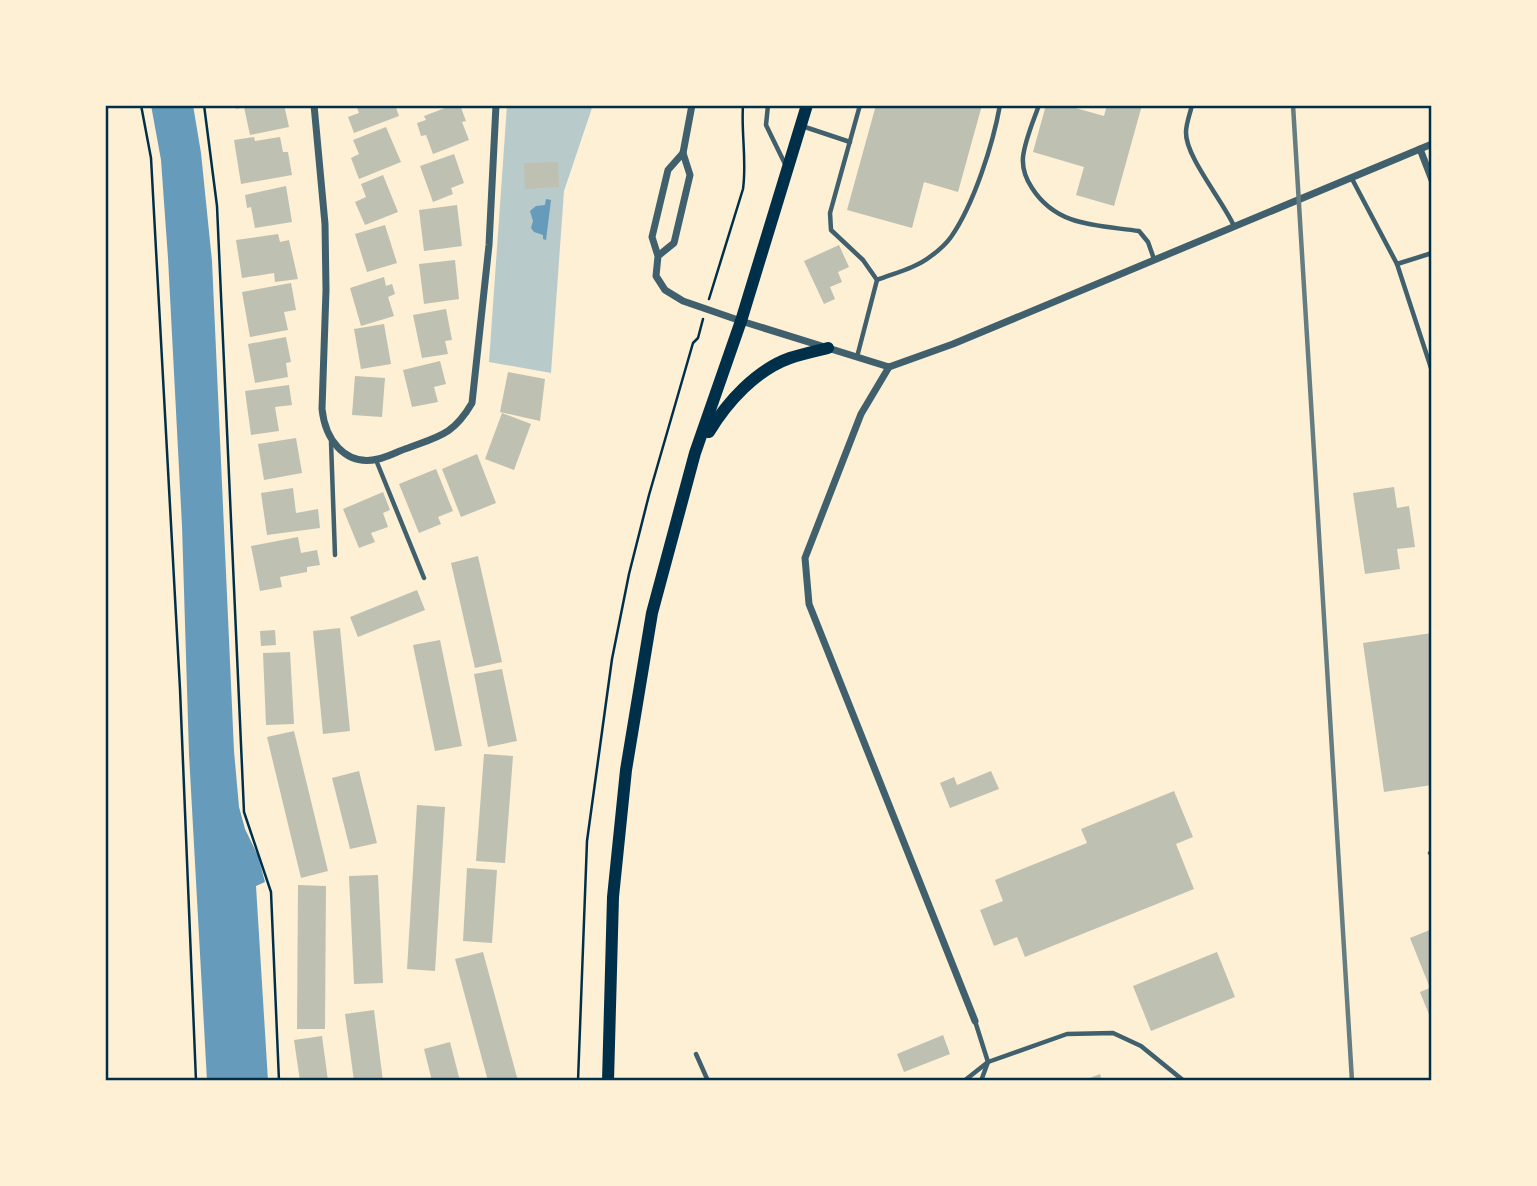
<svg xmlns="http://www.w3.org/2000/svg" width="1537" height="1186" font-family="Poppins,sans-serif">
	<style>
		.green { fill: #b9caca }
		.water { fill: #669bbc }
		.building { fill: #bec0b2 }
		.lines { fill: none; stroke-linecap: round; stroke-linejoin: round }
		.path { stroke: #003049; stroke-width: 2.5 }
		.service { stroke: #3f606c; stroke-width: 4.5 }
		.minor { stroke: #3f606c; stroke-width: 7 }
		.secondary { stroke: #003049; stroke-width: 12 }
		.rail { stroke: #657d81; stroke-width: 4.5 }
		.neatline { fill: none; stroke: #003049; stroke-width: 2.5 }
	</style>
	<rect width="100%" height="100%" fill="#fdf0d5"/>
	<path class="green" d="M507 105H593L564 191 551 373 489 362Z"/>
	<g class="water">
		<path d="M151 105H193L201 153 212 261 234 751 239 807 245 829 258 856 265 882 256 886 268 1081H207L189 754 182 526 168 258 161 160Z"/>
		<path d="M546 199 551 200 546 240 543 239V235L534 232 531 228 533 221 530 211 536 206 545 205Z"/>
	</g>
	<g class="building">
		<path d="M235 105H284L289 127 250 135 244 107 236 109Z"/>
		<path d="M356 105H395L399 116 354 133 348 117 359 113Z"/>
		<path d="M453 105H460L466 121 462 122 469 140 433 154 426 135 421 136 417 123 426 120 424 116Z"/>
		<path d="M876 105H982L958 192 924 182 912 228 847 210Z"/>
		<path d="M1046 105H1065L1104 116 1107 105H1142L1114 206 1076 195 1084 167 1033 152Z"/>
		<path d="M386 127 401 162 359 179 351 158 359 154 353 140Z"/>
		<path d="M254 137 255 141 280 137 283 152H288L292 175 241 184 234 140Z"/>
		<path d="M454 154 464 183 451 188 453 194 433 202 420 166Z"/>
		<path d="M558 162 559 187 525 189 524 163Z"/>
		<path d="M383 175 398 212 365 225 355 202 366 197 361 184Z"/>
		<path d="M286 186 292 222 255 228 251 207 247 208 245 195Z"/>
		<path d="M457 205 462 246 424 251 419 210Z"/>
		<path d="M385 225 397 263 367 272 355 234Z"/>
		<path d="M278 234 280 242 289 240 298 279 275 282 274 273 242 278 236 240Z"/>
		<path d="M839 245 849 267 838 272 842 282 830 287 835 299 824 304 804 261Z"/>
		<path d="M455 260 459 299 424 304 419 264Z"/>
		<path d="M384 277 386 286 392 284 395 294 388 297 394 316 361 326 350 288Z"/>
		<path d="M291 283 296 310 284 312 288 330 250 337 242 292Z"/>
		<path d="M446 309 452 340 445 341 448 354 422 358 413 315Z"/>
		<path d="M384 324 391 364 361 369 354 329Z"/>
		<path d="M286 337 291 362 286 363 288 377 255 383 248 344Z"/>
		<path d="M440 361 446 384 434 387 438 402 412 407 403 370Z"/>
		<path d="M508 372 545 379 540 421 500 412Z"/>
		<path d="M355 376 385 378 382 417 352 415Z"/>
		<path d="M289 385 292 405 275 407 279 431 251 435 245 391Z"/>
		<path d="M502 413 531 424 514 470 485 459Z"/>
		<path d="M296 438 302 473 264 480 258 444Z"/>
		<path d="M477 454 496 503 461 517 442 469Z"/>
		<path d="M436 469 453 511 438 517 441 524 419 533 399 484Z"/>
		<path d="M1394 487 1397 508 1409 506 1415 547 1397 549 1400 569 1365 574 1353 493Z"/>
		<path d="M293 488 296 513 318 509 320 528 267 535 261 493Z"/>
		<path d="M383 492 390 510 383 513 388 527 371 533 375 542 359 548 343 509Z"/>
		<path d="M298 537 301 553 317 550 320 565 307 567V572L280 577 282 587 260 591 251 546Z"/>
		<path d="M478 556 502 662 475 668 451 563Z"/>
		<path d="M417 590 425 610 358 637 350 617Z"/>
		<path d="M340 628 350 731 323 734 313 631Z"/>
		<path d="M275 630 276 645 261 646 260 631Z"/>
		<path d="M1432 633V785L1384 792 1363 643Z"/>
		<path d="M440 640 462 746 435 751 413 645Z"/>
		<path d="M290 652 294 724 266 725 263 653Z"/>
		<path d="M502 669 517 741 488 747 474 674Z"/>
		<path d="M294 731 328 871 301 878 267 737Z"/>
		<path d="M484 754 513 756 505 863 476 861Z"/>
		<path d="M359 771 377 843 350 849 332 778Z"/>
		<path d="M991 771 999 789 950 808 940 783 954 777 957 785Z"/>
		<path d="M1174 791 1193 837 1176 844 1194 889 1025 957 1017 937 994 946 980 910 1003 901 995 880 1087 843 1081 829Z"/>
		<path d="M417 805 445 807 435 971 407 969Z"/>
		<path d="M467 868 497 870 492 943 463 941Z"/>
		<path d="M378 875 383 983 354 984 349 876Z"/>
		<path d="M298 885 326 886 325 1029H297Z"/>
		<path d="M1432 929V1022L1420 992 1430 988 1410 938Z"/>
		<path d="M483 952 518 1081H488L455 959Z"/>
		<path d="M1217 952 1235 997 1151 1031 1133 986Z"/>
		<path d="M374 1010 383 1081H354L345 1014Z"/>
		<path d="M943 1035 950 1054 904 1072 897 1054Z"/>
		<path d="M322 1036 328 1081H300L294 1040Z"/>
		<path d="M450 1042 460 1081H432L424 1049Z"/>
		<path d="M1100 1074 1102 1081H1082Z"/>
	</g>
	<g class="lines">
		<g class="path">
			<path d="M141 105 151 158 180 689 196 1081"/>
			<path d="M204 105 217 206 244 812 271 892 279 1081"/>
			<path d="M709 299 743 189C747 161 741 133 743 105"/>
			<path d="M578 1081 587 841 612 659 629 574 649 495 693 343 698 338 703 319"/>
		</g>
		<g class="service">
			<path d="M768 105 766 125 786 166"/>
			<path d="M1039 105C1033 122 1025 140 1023 157 1022 169 1026 179 1032 188 1057 227 1097 225 1139 231L1148 242 1154 259"/>
			<path d="M1192 105C1190 114 1186 124 1186 132 1185 156 1223 201 1234 226"/>
			<path d="M802 126 850 142"/>
			<path d="M1351 177 1397 264 1432 371"/>
			<path d="M1397 264 1432 253"/>
			<path d="M877 280C895 273 916 268 931 256 938 251 946 244 951 237 974 204 993 144 1000 105"/>
			<path d="M857 357 877 280 863 260 831 230 830 213 860 105"/>
			<path d="M331 442 335 555"/>
			<path d="M376 460 424 578"/>
			<path d="M1430 853 1432 852"/>
			<path d="M975 1021 988 1062 981 1081"/>
			<path d="M696 1054 708 1081"/>
			<path d="M964 1081 988 1062 1067 1034 1113 1033 1141 1046 1184 1081"/>
		</g>
		<g class="minor">
			<path d="M314 105 325 224 326 290 322 409C325 438 344 467 378 459 388 457 398 451 408 448 440 436 454 434 472 403L489 245 496 105"/>
			<path d="M1420 149 1432 180"/>
			<path d="M683 153 692 105"/>
			<path d="M658 256 674 243 690 175 683 153 668 170 652 237 658 256 656 276 665 290 683 301 741 321 889 367 953 344 1432 144"/>
			<path d="M889 367 861 414 805 558 809 604 975 1021"/>
		</g>
		<g class="secondary">
			<path d="M709 432C727 402 756 370 790 358 802 354 816 351 828 348"/>
			<path d="M608 1081 613 897 626 770 652 613 695 453 741 321 807 105"/>
		</g>
		<path class="rail" d="M1293 105 1352 1081"/>
	</g>
	<rect width="1537" height="1186" fill="none" stroke="#fdf0d5" stroke-width="214"/>
	<rect x="107" y="107" width="1323" height="972" class="neatline"/>
</svg>
